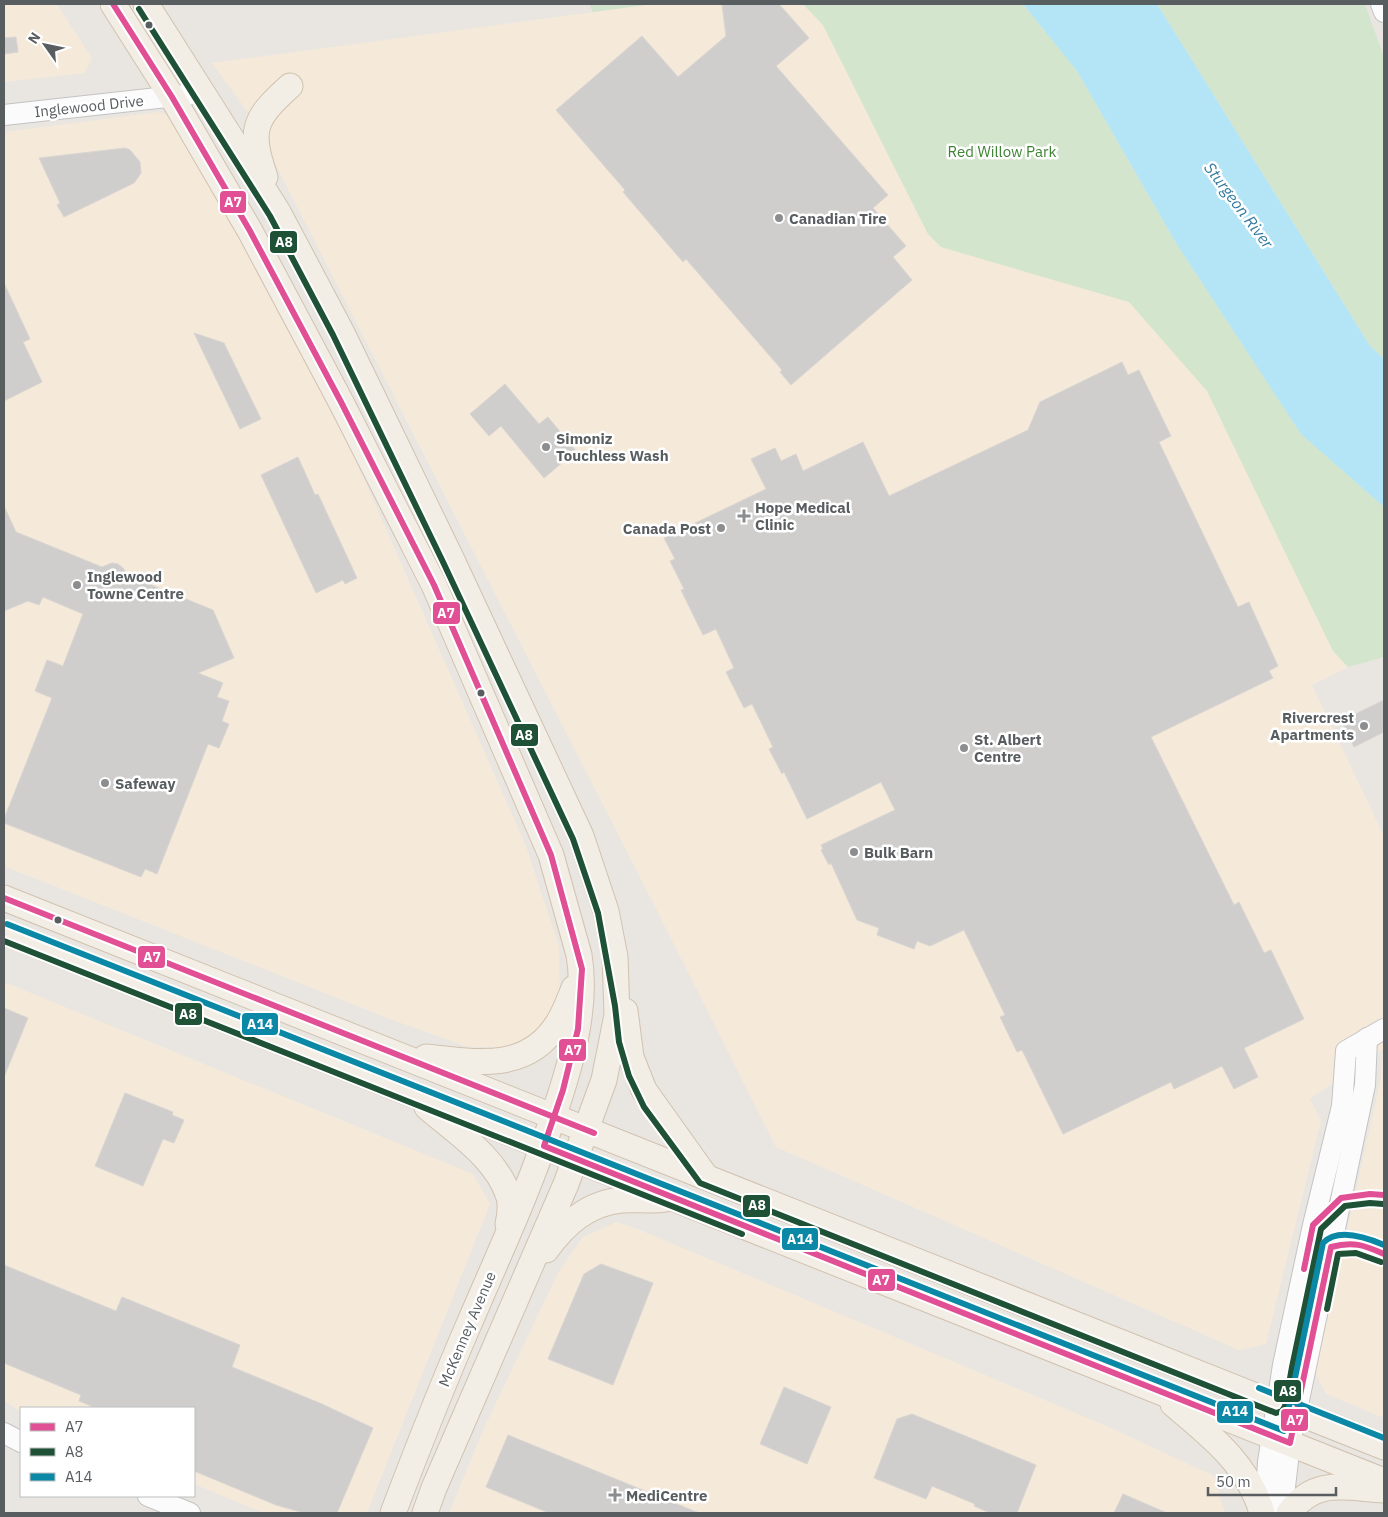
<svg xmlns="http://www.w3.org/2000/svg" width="1388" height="1517" font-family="'IBM Plex Sans',sans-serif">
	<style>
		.commercial { fill: #f5e9d9 }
		.green { fill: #d4e5cd }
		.water { fill: #b3e5f6 }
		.building { fill: #d0cecc; stroke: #d8d5d2 }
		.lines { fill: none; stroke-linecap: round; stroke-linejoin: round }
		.minor-casing { stroke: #c4c3c3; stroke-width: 22 }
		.major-casing { stroke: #d1c2af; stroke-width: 27 }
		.minor { stroke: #fcfbfb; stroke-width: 20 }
		.major { stroke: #f2ede5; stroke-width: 25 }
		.bus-1-casing { stroke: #fff; stroke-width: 10 }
		.bus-2-casing { stroke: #fff; stroke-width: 10 }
		.bus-3-casing { stroke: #fff; stroke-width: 10 }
		.bus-1 { stroke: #e15095; stroke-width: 6 }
		.bus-2 { stroke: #1f5136; stroke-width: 6 }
		.bus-3 { stroke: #0b88a5; stroke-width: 6 }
		.bus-dot { fill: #585d60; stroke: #fff; stroke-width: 2 }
		.poi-dot { fill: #8b8d8e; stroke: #fff; stroke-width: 2 }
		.labels { text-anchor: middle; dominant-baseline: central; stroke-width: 5; stroke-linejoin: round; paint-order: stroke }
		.street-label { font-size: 15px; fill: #585d60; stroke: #fff }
		.park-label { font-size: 15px; fill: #3e8434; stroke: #fff }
		.poi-label { font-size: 15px; font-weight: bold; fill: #585d60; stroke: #fff; text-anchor: start }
		.water-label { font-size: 16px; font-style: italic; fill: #367b9f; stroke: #fff }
		.line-badge { stroke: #fff; stroke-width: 2 }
		.badge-label { font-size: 14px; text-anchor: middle; font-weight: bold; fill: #fff }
	</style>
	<rect width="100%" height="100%" fill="#e9e6e2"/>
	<g class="commercial">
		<path d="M4 4H57L92 58 85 73 4 82Z"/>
		<path d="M653 4H803L823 25 928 234 941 247 1129 302 1207 391 1333 651 1348 667 1312 685 1384 836V1418L1326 1394 1315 1373 1381 1078 1383 1049 1310 1099 1321 1121 1266 1344 1239 1350 776 1147 643 883 268 150 266 137 212 63Z"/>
		<path d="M159 112 180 120 337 418 526 846 559 946 560 1005 544 1030 515 1047H468L390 1019 4 866V132Z"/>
		<path d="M4 982 473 1174 490 1204 367 1513H264L194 1484V1408H21V1412L4 1401Z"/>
		<path d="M616 1222 640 1230 1109 1427 1214 1476 1225 1513H449L484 1428 558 1273 582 1238Z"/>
	</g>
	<g class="green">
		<path d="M589 4H653L593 12Z"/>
		<path d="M803 4H1023L1077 71 1176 243 1301 433 1384 507V657L1348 667 1333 651 1207 391 1129 302 941 247 928 234 823 25Z"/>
		<path d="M1157 4H1365L1384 57V359L1370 346Z"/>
	</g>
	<path class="water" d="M1023 4H1157L1370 346 1384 359V507L1301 434 1176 243 1077 71Z"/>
	<g class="building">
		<path d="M722 4H779L809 38 776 66 888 195 873 208 906 246 893 257 912 280 791 385 780 372 782 370 686 259 683 262 623 192 625 190 556 110 642 36 678 77 726 36Z"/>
		<path d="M16 37 18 52 4 54V38Z"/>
		<path d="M125 148 130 150 140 162 141 173 137 179 134 183 64 217 57 205 60 203 39 158Z"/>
		<path d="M4 283 30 339 23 342 42 382 4 401Z"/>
		<path d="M194 333 224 343 261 419 240 429Z"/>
		<path d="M1122 362 1128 375 1139 370 1171 436 1159 442 1238 607 1249 602 1278 666 1269 671 1273 678 1151 737 1234 905 1239 902 1264 953 1271 950 1304 1019 1244 1048 1258 1077 1234 1089 1222 1066 1174 1089 1171 1082 1063 1134 1022 1050 1017 1052 1000 1017 1005 1015 964 930 930 946 917 941 914 949 877 935 879 928 857 920 831 863 829 865 821 850 823 849 821 845 895 810 881 782 807 819 784 772 782 774 769 749 773 747 752 704 744 708 726 672 734 668 716 629 703 635 681 590 684 589 670 561 675 559 664 538 766 489 751 459 775 448 781 461 796 454 803 471 863 442 889 496 1028 430 1040 402Z"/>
		<path d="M505 384 539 424 548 417 576 451 544 478 501 426 489 436 470 414Z"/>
		<path d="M298 457 315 495 318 494 357 578 345 584 343 580 316 593 261 475Z"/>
		<path d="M4 506 16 532 102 567 112 563 118 564 123 568 129 576 213 610 234 658 198 673 223 683 217 697 229 701 222 721 229 724 219 748 208 744 157 874 145 869 141 877 4 823V819L52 698 35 691 47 660 63 666 83 614 43 597 39 605 28 601 4 611Z"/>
		<path d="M1384 700V732L1354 747 1341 721Z"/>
		<path d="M4 1008 28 1018 4 1077Z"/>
		<path d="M125 1093 173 1112 172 1115 184 1120 174 1143 163 1139 143 1186 95 1166Z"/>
		<path d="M601 1264 653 1283 613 1385 548 1359 584 1274Z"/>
		<path d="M4 1265 116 1311 122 1297 240 1345 232 1367 322 1404 373 1428 337 1513H304L276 1505 194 1471V1408H96L79 1401 81 1395 4 1363Z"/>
		<path d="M784 1387 831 1407 807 1464 760 1444Z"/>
		<path d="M912 1414 1036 1465 1017 1513H990L974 1506 975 1504 932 1486 926 1499 874 1478 897 1419Z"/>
		<path d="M508 1435 699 1513H549L486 1487Z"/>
		<path d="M1123 1494 1167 1513H1114Z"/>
	</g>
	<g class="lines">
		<g class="minor-casing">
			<g id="minor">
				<path d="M1381 4 1384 12"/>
				<path d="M4 115 203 93"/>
				<path d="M4 1433 21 1442"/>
				<path d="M148 1496 190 1513"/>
				<path d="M1265 1513 1268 1462 1283 1365 1313 1225 1342 1106 1346 1051 1384 1029"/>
				<path d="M1282 1513 1290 1443 1365 1085 1367 1038"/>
			</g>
		</g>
		<g class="major-casing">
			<g id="major">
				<path d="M113 4 172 97 250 231 341 402 434 585 551 855 579 955C588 1007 570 1068 553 1117 530 1188 498 1256 469 1324 442 1386 417 1450 393 1513"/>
				<path d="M146 4 278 212 341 331 451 558 581 836 606 911 615 957 617 1015 604 1080 566 1184 434 1488 425 1513"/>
				<path d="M265 177C249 130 253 119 290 86"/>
				<path d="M4 898 1384 1447"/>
				<path d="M4 932 1384 1481"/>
				<path d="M625 1011 631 1057 644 1090 706 1177"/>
				<path d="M426 1057C475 1062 527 1073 558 1023 565 1012 569 1000 574 988"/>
				<path d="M427 1107C457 1133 497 1158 509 1197 511 1205 510 1215 508 1224"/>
				<path d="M546 1250C565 1224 588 1203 622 1200 636 1199 650 1201 665 1199"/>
				<path d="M1173 1404C1209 1434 1249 1465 1262 1513"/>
				<path d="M1289 1513C1315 1477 1346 1488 1384 1490"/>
			</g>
		</g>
		<use href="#minor" class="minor"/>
		<use href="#major" class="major"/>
		<g class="bus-1-casing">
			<g id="bus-1">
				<path d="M113 4 172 97 250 231 341 402 434 585 551 855 582 969 578 1029 563 1090 544 1146 1290 1443 1331 1247C1353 1241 1364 1245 1384 1254"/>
				<path d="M4 898 594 1133"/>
				<path d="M1304 1269 1313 1225 1341 1198 1370 1194 1384 1195"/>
			</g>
		</g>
		<g class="bus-2-casing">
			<g id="bus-2">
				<path d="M139 9 270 216 333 335 443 562 573 839 598 913 615 1006 619 1042 629 1076 644 1107 700 1183 1276 1413 1282 1411 1285 1406 1292 1367 1321 1229 1345 1206 1370 1203 1383 1204"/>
				<path d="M4 941 742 1234"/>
				<path d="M1327 1309 1338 1254 1356 1253 1381 1262"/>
			</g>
		</g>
		<g class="bus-3-casing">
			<g id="bus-3">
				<path d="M7 924 1284 1431 1323 1243C1338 1227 1368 1238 1384 1245"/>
				<path d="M1259 1388 1384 1438"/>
			</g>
		</g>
		<use href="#bus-1" class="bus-1"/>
		<use href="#bus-2" class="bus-2"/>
		<use href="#bus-3" class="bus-3"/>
	</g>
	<g class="bus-dot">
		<circle cx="149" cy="25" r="4.5"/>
		<circle cx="481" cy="693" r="4.5"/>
		<circle cx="58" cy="920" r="4.5"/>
	</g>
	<g class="poi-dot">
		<circle cx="779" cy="218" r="5"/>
		<circle cx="546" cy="447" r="5"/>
		<path d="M741.5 508.5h5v5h5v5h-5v5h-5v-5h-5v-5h5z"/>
		<circle cx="721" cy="528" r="5"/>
		<circle cx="77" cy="585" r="5"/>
		<circle cx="1364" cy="726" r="5"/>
		<circle cx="964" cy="748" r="5"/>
		<circle cx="105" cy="783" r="5"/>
		<circle cx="854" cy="852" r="5"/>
		<path d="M612.5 1487.5h5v5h5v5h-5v5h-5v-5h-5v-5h5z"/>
	</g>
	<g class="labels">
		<g class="street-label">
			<text transform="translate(89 106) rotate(-6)">Inglewood Drive</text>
			<text transform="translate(467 1329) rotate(-67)">McKenney Avenue</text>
		</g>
		<g class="park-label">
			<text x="1002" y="151">Red Willow Park</text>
		</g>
		<g class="poi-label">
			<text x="789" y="218">Canadian Tire</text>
			<text x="556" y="438">Simoniz<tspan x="556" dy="17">Touchless Wash</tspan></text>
			<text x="755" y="507">Hope Medical<tspan x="755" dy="17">Clinic</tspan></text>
			<text x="711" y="528" text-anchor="end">Canada Post</text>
			<text x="87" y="576">Inglewood<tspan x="87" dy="17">Towne Centre</tspan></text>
			<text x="1354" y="717" text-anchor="end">Rivercrest<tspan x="1354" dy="17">Apartments</tspan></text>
			<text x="974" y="739">St. Albert<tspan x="974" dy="17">Centre</tspan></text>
			<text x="115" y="783">Safeway</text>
			<text x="864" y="852">Bulk Barn</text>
			<text x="626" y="1495">MediCentre</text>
		</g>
		<g class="water-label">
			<text transform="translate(1239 205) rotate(53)">Sturgeon River</text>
		</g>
	</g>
	<g class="line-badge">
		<rect x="219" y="190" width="28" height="24" rx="5" fill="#e15095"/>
		<rect x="269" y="230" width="29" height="24" rx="5" fill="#1f5136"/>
		<rect x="432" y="601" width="29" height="24" rx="5" fill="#e15095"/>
		<rect x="510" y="723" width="29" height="24" rx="5" fill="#1f5136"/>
		<rect x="137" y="945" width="29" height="24" rx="5" fill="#e15095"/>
		<rect x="174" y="1002" width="29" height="24" rx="5" fill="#1f5136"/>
		<rect x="241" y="1012" width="38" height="24" rx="5" fill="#0b88a5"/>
		<rect x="558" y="1038" width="29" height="24" rx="5" fill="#e15095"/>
		<rect x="742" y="1194" width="29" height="24" rx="5" fill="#1f5136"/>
		<rect x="781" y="1227" width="38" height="24" rx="5" fill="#0b88a5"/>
		<rect x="867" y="1268" width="29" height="24" rx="5" fill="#e15095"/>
		<rect x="1273" y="1379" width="29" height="24" rx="5" fill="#1f5136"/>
		<rect x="1216" y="1400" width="38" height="24" rx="5" fill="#0b88a5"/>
		<rect x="1280" y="1408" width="29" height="24" rx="5" fill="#e15095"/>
	</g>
	<g class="badge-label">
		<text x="233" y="207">A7</text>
		<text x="284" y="247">A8</text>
		<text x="446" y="618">A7</text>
		<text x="524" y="740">A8</text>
		<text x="152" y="962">A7</text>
		<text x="188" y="1019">A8</text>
		<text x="260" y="1029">A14</text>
		<text x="573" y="1055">A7</text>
		<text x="757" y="1210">A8</text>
		<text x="800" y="1244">A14</text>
		<text x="881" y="1285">A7</text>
		<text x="1288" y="1396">A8</text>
		<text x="1235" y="1416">A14</text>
		<text x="1295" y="1425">A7</text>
	</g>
	<rect width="1388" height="1517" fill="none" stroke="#585d60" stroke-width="10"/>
	<rect x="20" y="1407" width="175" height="90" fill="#ffffff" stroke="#bcbebf"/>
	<rect x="30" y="1423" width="25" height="8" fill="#e15095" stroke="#bcbebf"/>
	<text x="65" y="1432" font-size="15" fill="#585d60">A7</text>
	<rect x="30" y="1448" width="25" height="8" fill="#1f5136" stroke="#bcbebf"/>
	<text x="65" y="1457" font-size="15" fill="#585d60">A8</text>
	<rect x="30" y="1473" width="25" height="8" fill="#0b88a5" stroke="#bcbebf"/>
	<text x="65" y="1482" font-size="15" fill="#585d60">A14</text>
	<g transform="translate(45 45) rotate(303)" stroke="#ffffff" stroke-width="4" paint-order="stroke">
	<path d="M0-4L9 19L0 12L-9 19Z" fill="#585d60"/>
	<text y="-8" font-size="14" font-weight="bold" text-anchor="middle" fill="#585d60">N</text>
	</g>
	<path d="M1208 1487v8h128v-8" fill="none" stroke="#585d60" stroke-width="2.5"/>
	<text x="1216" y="1487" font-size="15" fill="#585d60" stroke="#ffffff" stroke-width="4" paint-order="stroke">50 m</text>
</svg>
